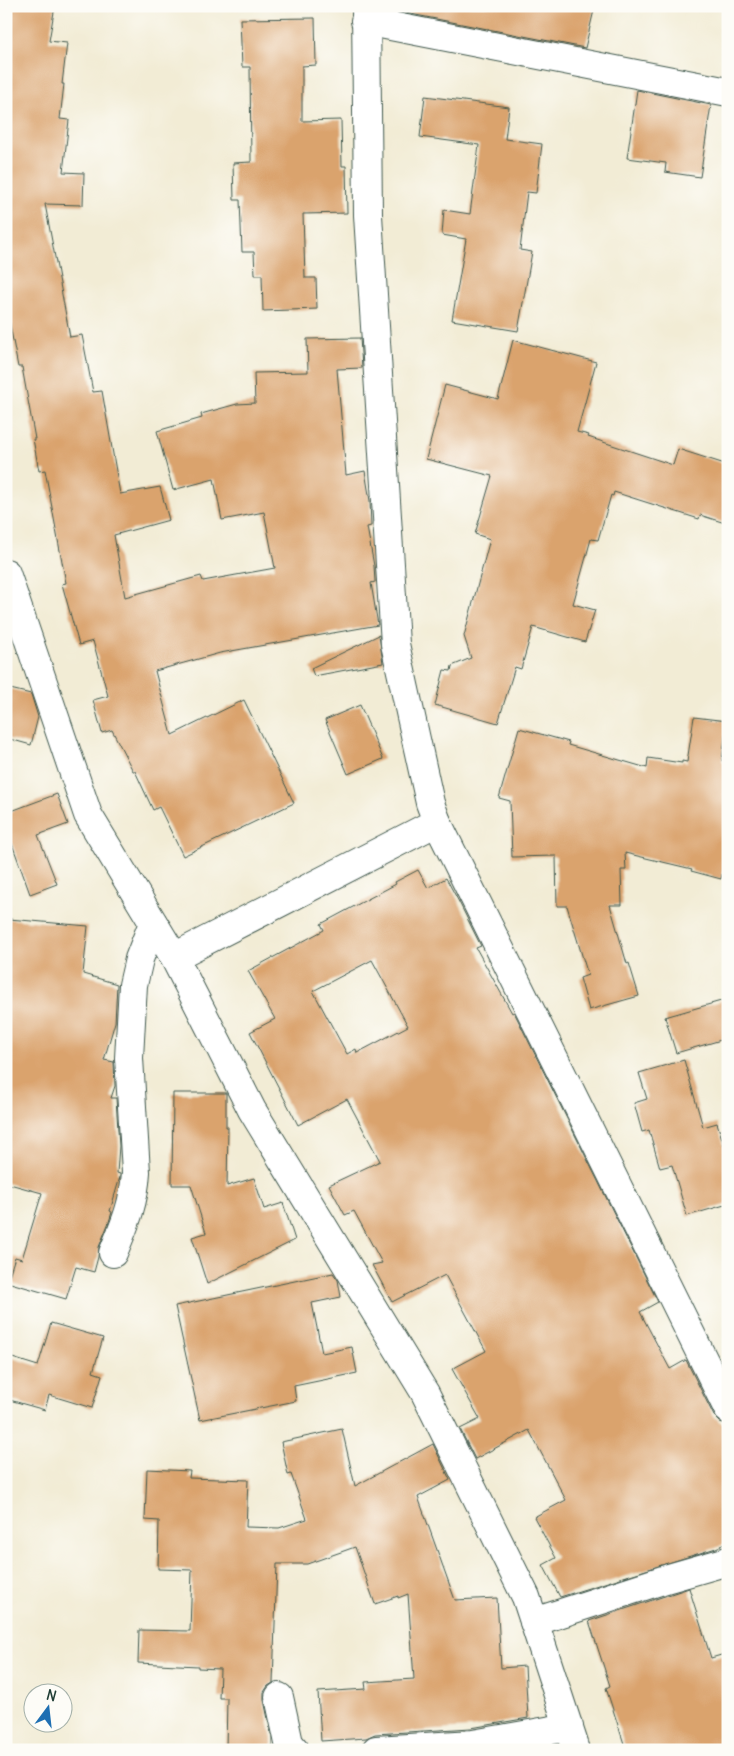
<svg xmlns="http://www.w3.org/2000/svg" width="734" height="1756" font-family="Delius,sans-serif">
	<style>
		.building { fill: #daa36d; fill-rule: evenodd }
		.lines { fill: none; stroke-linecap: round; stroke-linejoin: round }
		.minor-casing { stroke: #3f574c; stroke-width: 30 }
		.minor { stroke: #fff; stroke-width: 28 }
	</style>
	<rect width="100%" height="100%" fill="#fdfcf7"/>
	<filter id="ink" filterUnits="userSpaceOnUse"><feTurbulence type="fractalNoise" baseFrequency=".02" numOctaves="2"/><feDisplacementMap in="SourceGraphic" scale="10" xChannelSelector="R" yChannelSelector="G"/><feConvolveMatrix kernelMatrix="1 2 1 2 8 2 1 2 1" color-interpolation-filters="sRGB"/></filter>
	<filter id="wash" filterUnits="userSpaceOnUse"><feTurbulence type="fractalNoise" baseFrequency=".0096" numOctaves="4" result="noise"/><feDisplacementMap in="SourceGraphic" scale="20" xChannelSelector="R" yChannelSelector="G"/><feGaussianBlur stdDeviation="1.12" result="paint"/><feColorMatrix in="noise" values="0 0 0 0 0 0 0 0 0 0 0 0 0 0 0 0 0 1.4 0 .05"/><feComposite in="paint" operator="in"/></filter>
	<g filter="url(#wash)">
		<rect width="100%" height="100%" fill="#f2ecd5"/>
		<g id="blocks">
			<g class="building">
				<path d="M6 6H55L49 41 67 43 62 84H64L60 119 69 120 63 172 84 173 83 205 45 204 70 337 82 335 93 392 102 391 120 494 160 487 169 520 114 535 125 597 201 576 203 581 275 568 264 512 222 520 214 479 173 490 157 431 202 418 201 414 237 404 255 403 254 373 308 372 307 339 360 338 362 368 337 369 346 475 365 471 370 501 371 526 367 527 374 566 375 582 371 583 378 625 220 653 155 671 172 735 244 700 294 803 183 856 159 807 153 810 135 771H133L112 730 102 733 93 700 108 696 93 641 79 645 62 584 66 583 45 470 39 471 33 439H35L22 367H18L6 304Z"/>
				<path d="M391 6H595L585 48 390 10Z"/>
				<path d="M315 18 316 65 302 66V121L341 120 342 166H346L347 213 303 214 305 278H316L317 309 263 311 262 275H255L254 252H242L240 200H234L233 163 251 162 250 67H242L240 19Z"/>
				<path d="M637 90 711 105 700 177 665 172 666 163 627 158Z"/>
				<path d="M425 96 509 107 505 139 542 144 536 193 527 192 520 250 532 252 518 331 452 320 466 239 442 235 444 210 470 214 479 145 420 137Z"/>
				<path d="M513 340 596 362 577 432 589 435 588 437 673 465 678 449 728 465V524L700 515 699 519 614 492 613 496 611 495 598 540 591 539 573 604 595 610 585 642 533 627 521 669 515 667 498 723 435 705 444 670 451 671 452 666 471 658 464 636 490 539 475 534 492 476 426 459 445 385 498 399Z"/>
				<path d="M379 635 383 663 314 676 311 668Z"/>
				<path d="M6 688 31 694 38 717 31 745 6 738Z"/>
				<path d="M360 705 383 759 348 774 325 720Z"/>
				<path d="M694 717 727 721 722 761 728 762V871L723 870 721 879 691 871 692 869 625 853 626 870H621L622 905H610L627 964 629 963 639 996 589 1010 580 978 588 975 567 906H557L556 856 512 857 510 801 499 798 519 728 569 742 568 745 647 768 648 758 682 763V761L687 762Z"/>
				<path d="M57 794 68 824 38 835 57 884 30 894 6 827V813Z"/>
				<path d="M418 870 428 888 446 878 460 904 481 946 476 948 512 1013 514 1012 658 1302 640 1312 670 1369 686 1360 714 1416 720 1422 728 1425V1542L716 1548 560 1597 543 1565 556 1558 534 1517 566 1500 529 1430 475 1459 460 1429 480 1419 452 1369 486 1351 445 1275 392 1302 372 1265 382 1263 354 1211 345 1215 329 1185 380 1161 347 1099 298 1125 250 1032 275 1019 248 971 324 930 321 924 396 884 395 882ZM372 960 408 1026 357 1053 356 1049 347 1054 313 991Z"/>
				<path d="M9 919 88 926 83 974 117 984 115 1022 104 1060 114 1062 115 1086 111 1098H116L119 1146 117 1173 120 1174V1177L110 1211 112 1212 109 1222 99 1247 98 1257 94 1272 76 1267 66 1299 7 1282 15 1257 22 1259 42 1193 6 1183V946Z"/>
				<path d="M728 999V1038L676 1053 665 1017Z"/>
				<path d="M684 1060 703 1127 717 1123 728 1158V1204L687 1216 672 1165 660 1168 649 1130 642 1132 634 1103 647 1099 639 1073Z"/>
				<path d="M173 1093H226V1127H228L227 1186 254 1178 264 1209 283 1203 295 1240 207 1284 192 1237 206 1233 191 1185H172Z"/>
				<path d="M333 1273 338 1280 341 1297 312 1303 322 1353 352 1347 357 1373 294 1386 296 1401 200 1420 175 1306Z"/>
				<path d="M51 1323 103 1338 93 1372 102 1375 92 1408 49 1395 45 1410 6 1399V1356L38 1366Z"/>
				<path d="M342 1429 355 1486 433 1444 450 1480 418 1497 455 1600 497 1598 501 1668 525 1666 528 1718 471 1728 375 1734 366 1738 321 1741 318 1692 366 1689 365 1682 414 1679 408 1594 398 1598V1596L375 1604 355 1547 307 1564H277L273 1683 268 1686 264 1692V1700L272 1738V1750H226L227 1698H219L220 1669 198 1668V1666L138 1663 139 1630 190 1631 192 1570 158 1569 159 1521 145 1520 147 1469 190 1471 189 1478 248 1480 246 1527 279 1528 307 1519 291 1474 288 1475 281 1442Z"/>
				<path d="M689 1588 711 1658 728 1653V1750H626L606 1688 610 1686 589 1621Z"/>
			</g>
		</g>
	</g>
	<g filter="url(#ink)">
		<use href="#blocks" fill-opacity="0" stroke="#3f574c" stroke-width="1"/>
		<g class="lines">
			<g class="minor-casing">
				<g id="minor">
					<path d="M365 21 728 92"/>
					<path d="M6 573 88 815 174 957 252 1110 425 1393 526 1597 576 1750"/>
					<path d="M437 822 728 1409"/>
					<path d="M174 957 437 822 430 803 395 644 368 215 366 6"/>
					<path d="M113 1253C125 1224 134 1204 136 1172L129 1058 133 985 139 959 153 923"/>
					<path d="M534 1622 669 1578 728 1561"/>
					<path d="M279 1697 289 1743 295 1750"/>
					<path d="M376 1750 473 1744 569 1727"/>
				</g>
			</g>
			<use href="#minor" class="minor"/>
		</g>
	</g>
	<rect width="734" height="1756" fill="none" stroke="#fdfcf7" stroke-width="25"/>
	<g transform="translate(48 1708) rotate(15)"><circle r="24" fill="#fdfcf7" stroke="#a4b0a9"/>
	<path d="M0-4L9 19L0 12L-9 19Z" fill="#1f6fb2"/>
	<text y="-8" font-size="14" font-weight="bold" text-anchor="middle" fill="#1f3d34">N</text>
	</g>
</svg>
